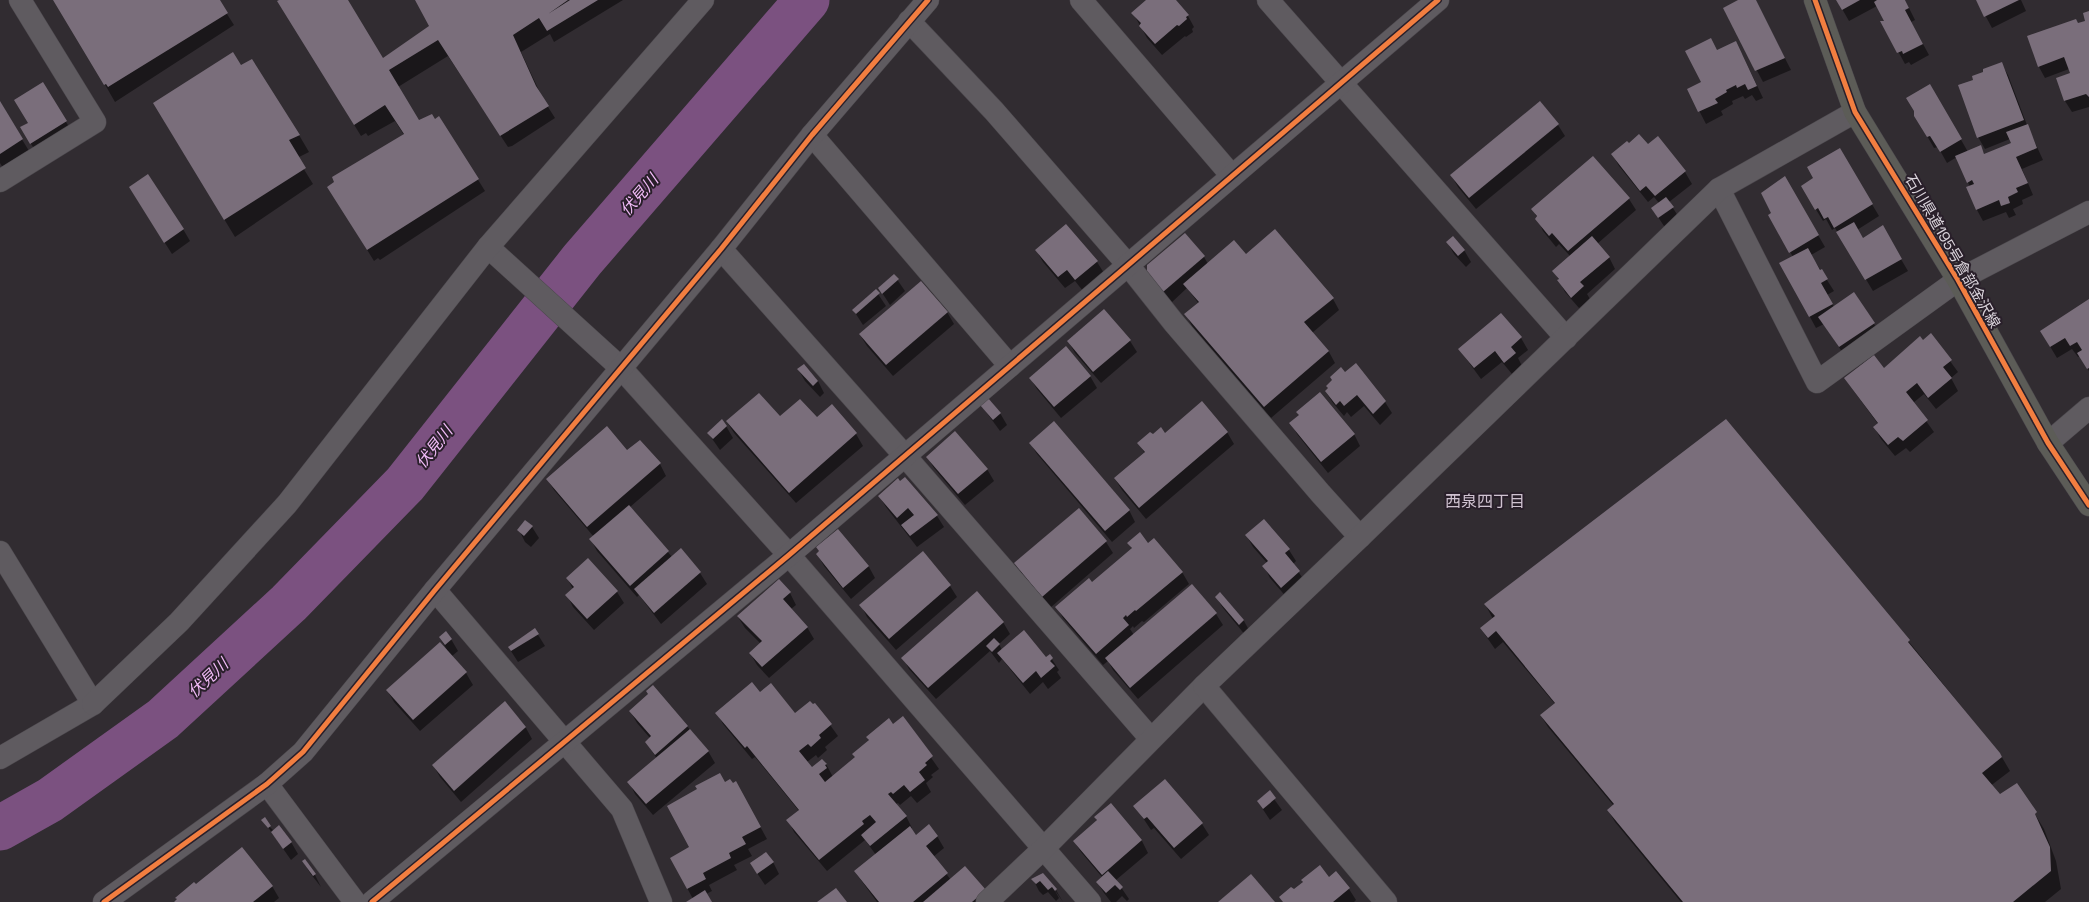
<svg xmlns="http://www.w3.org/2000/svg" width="2089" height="902" font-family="'Space Grotesk','Noto Sans JP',sans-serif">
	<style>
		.shadow { fill: #0007 }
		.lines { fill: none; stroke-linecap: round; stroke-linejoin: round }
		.river { stroke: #7b5180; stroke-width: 45 }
		.building { fill: #7a6e7b }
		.minor-casing { stroke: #4b474c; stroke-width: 23 }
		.major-casing { stroke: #4b474c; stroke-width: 23 }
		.minor { stroke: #5f5b60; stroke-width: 22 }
		.major { stroke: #5c5c57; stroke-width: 22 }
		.cycleway-casing { stroke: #291f2a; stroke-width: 8 }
		.cycleway { stroke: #f27e40; stroke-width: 5 }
		.labels { text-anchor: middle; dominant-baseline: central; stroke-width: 4; stroke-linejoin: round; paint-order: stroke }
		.street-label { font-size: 15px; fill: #dad4db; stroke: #291f2a }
		.water-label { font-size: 16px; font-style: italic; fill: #f1bbf7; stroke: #291f2a }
		.neighbourhood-label { font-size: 16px; fill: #cfc2d0; stroke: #291f2a }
	</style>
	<rect width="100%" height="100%" fill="#312c31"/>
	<g class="shadow">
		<path d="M54 0H218L234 25 115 102 73 29Z"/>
		<path d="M281 0H347L383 60 431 26 416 0H623L554 42 550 34 521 52 543 99 555 118 512 146 508 147 448 56 398 87 419 122 435 120 439 117 485 191 380 260 378 258 374 261 335 198 404 135 395 121 368 136 366 133 361 136 296 30Z"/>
		<path d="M1148 0H1174L1188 16 1194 27 1192 29 1193 32 1186 37 1185 36 1162 55 1147 38 1133 13Z"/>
		<path d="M1740 0H1755L1791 70 1763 82 1724 8Z"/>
		<path d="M1837 0H1905L1915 20 1911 22 1929 55 1911 65 1909 62 1905 64 1882 22 1885 21 1877 6 1849 21Z"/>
		<path d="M1977 0H2021L2026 11 1992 28Z"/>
		<path d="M2089 12V107L2072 112 2065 101 2057 78 2071 74 2069 69 2045 78 2039 67 2079 24 2087 22Z"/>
		<path d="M1718 51 1742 54 1763 98 1756 101 1752 95 1745 99 1743 96 1732 101 1733 104 1721 111 1723 115 1706 124 1688 89 1702 82Z"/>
		<path d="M2001 63 2008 75 2027 125 2043 160 2022 169 2033 195 2022 200 2023 204 2013 209 2016 215 2009 218 2006 212 1983 221 1977 210 1967 188 1970 187 1957 157 1947 163 1938 147 1934 148 1915 115 1930 85 1968 152 1980 147 1985 155 2012 144 2010 139 1985 149 1978 137 1974 80Z"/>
		<path d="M241 66 299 135 309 152 297 158 313 184 235 237 165 122Z"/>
		<path d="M0 103 29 151 3 168 0 163Z"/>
		<path d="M66 122 73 133 38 155 28 139 29 123Z"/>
		<path d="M1558 125 1565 136 1476 209 1458 187 1451 175Z"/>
		<path d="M1658 138 1685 172 1692 184 1669 202 1680 219 1666 229 1652 208 1659 203 1654 197 1648 202 1619 166 1612 154 1628 144 1648 146Z"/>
		<path d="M1839 149 1879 216 1857 230 1863 239 1882 227 1908 271 1873 291 1835 228 1832 230 1826 219 1823 221 1809 198Z"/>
		<path d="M1785 178 1825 247 1811 255 1834 291 1827 295 1834 307 1874 324 1881 335 1846 358 1824 324 1816 328 1781 264 1793 257 1769 215 1773 213Z"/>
		<path d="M137 199 183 229 190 241 172 254Z"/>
		<path d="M1629 199 1636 210 1597 244 1609 257 1615 269 1587 294 1590 299 1579 308 1565 292 1554 271 1570 256 1559 244 1556 247 1543 231 1533 209Z"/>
		<path d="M1447 242 1464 250 1471 262 1466 267 1454 254Z"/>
		<path d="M1036 250 1097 262 1104 273 1083 291 1075 281 1065 288 1043 262Z"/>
		<path d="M1204 257 1208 264 1333 299 1339 310 1312 333 1329 352 1335 363 1271 418 1192 326 1186 314 1199 304 1187 288 1171 303 1155 284Z"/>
		<path d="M894 275 905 291 890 305 879 288Z"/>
		<path d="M876 291 886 306 863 325 854 311Z"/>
		<path d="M2089 300V371L2080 356 2078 357 2072 349 2057 358 2048 343Z"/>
		<path d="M947 312 954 324 893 376 867 346 860 335Z"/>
		<path d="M1931 335 1958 372 1951 378 1958 391 1936 409 1924 394 1913 403 1934 432 1910 452 1906 448 1895 456 1881 439 1874 427 1878 424 1845 379 1884 369Z"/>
		<path d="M1521 338 1528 350 1518 358 1522 366 1512 374 1502 362 1481 379 1459 349Z"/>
		<path d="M1068 341H1130L1137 352 1101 383 1075 353Z"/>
		<path d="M798 369 818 381 824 393 820 397 805 381Z"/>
		<path d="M1345 373 1385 402 1392 413 1380 425 1364 406 1351 417 1347 412 1344 416 1333 403 1326 392 1329 389 1327 386Z"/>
		<path d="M1090 376 1097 388 1061 418 1037 389 1030 378Z"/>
		<path d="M981 405 1000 413 1007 425 1000 431Z"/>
		<path d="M832 406 856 434 863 446 796 503 734 433 727 422 780 418 816 419Z"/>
		<path d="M1291 423 1354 434 1360 446 1328 473 1297 434Z"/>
		<path d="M726 426 733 438 720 450 708 433Z"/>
		<path d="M1227 432 1234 444 1146 519 1122 490 1115 479 1145 454 1139 443 1153 436Z"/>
		<path d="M1030 443 1129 510 1135 522 1112 542 1037 454Z"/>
		<path d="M627 451 660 464 666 476 630 507 672 557 700 573 707 584 661 624 639 595 637 597 597 551 591 540 594 537 554 490 547 479Z"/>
		<path d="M927 457 987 469 994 481 965 505 934 468Z"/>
		<path d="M905 478 937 516 944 527 917 547 886 507 879 496Z"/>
		<path d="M1079 509 1106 542 1113 553 1050 608 1022 575 1016 564Z"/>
		<path d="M532 527 539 538 531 547 525 542 519 530Z"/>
		<path d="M838 530 869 567 875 578 851 599 824 566 817 554Z"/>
		<path d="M1246 535 1289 550 1296 561 1293 564 1306 583 1288 599 1270 578 1264 566 1267 563 1253 547Z"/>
		<path d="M1129 543 1148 544 1182 572 1189 584 1144 622 1142 621 1134 628 1133 626 1130 629 1134 635 1216 614 1223 625 1138 699 1113 670 1108 661 1103 665 1063 618 1057 607 1092 583 1132 549Z"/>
		<path d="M923 553 950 586 957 597 896 650 867 617 861 605Z"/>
		<path d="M588 559 617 592 624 603 594 630 573 607 567 595 573 589 567 578Z"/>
		<path d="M1858 579 2000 754 2010 771 1989 787 2000 796 2033 811 2044 829 2056 861 2061 889 2045 902H1681L1615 822 1608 810 1614 806 1548 727 1541 716 1555 704 1503 642 1495 649 1481 629 1493 619 1485 604Z"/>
		<path d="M790 593 796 605 791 609 807 627 814 639 769 678 757 665 750 653 761 644 745 628 738 617Z"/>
		<path d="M1220 593 1244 621 1250 632 1246 636 1223 608 1216 597Z"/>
		<path d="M1003 622 1010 634 999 644 1002 650 1046 658 1049 655 1059 670 1057 672 1061 678 1048 689 1043 682 1030 694 1002 659 999 663 990 651 936 699 909 669 903 658Z"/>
		<path d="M535 630 545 646 518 662 509 648Z"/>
		<path d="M440 638 451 639 458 651 452 656 466 673 473 685 420 731 394 702 387 690 447 650Z"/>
		<path d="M653 686 708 751 715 763 653 815 635 794 629 782 657 759 646 742 650 738 637 723 630 711 649 695Z"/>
		<path d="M760 694 795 715 815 704 838 736 825 747 827 750 818 758 816 755 807 762 812 768 826 764 833 777 856 758 869 741 867 737 893 726 903 718 939 769 931 775 933 777 926 783 931 792 917 803 911 796 900 805 898 803 896 804 906 816 912 828 911 829 916 836H937L944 848 933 857 951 880 992 902H877L855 872 876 855 865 840 827 871 794 832 788 820 799 811 755 757 752 759 723 724 717 713Z"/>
		<path d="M505 703 526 728 532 739 461 802 440 777 433 765Z"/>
		<path d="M1164 780 1202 824 1209 835 1181 859 1154 828 1151 830 1135 806Z"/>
		<path d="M724 783 742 794 767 839 748 849 752 856 734 865 737 870 709 885 712 891 706 894 711 902H688L693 899 671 858 690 848Z"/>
		<path d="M1269 792 1282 810 1270 820 1258 802Z"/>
		<path d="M1111 804 1142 841 1148 853 1116 880 1129 899 1127 901 1122 896 1116 902H1111L1104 893 1097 882 1102 877 1081 852 1074 841 1097 821 1095 817Z"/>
		<path d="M263 820 274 831 291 842 298 854 291 860Z"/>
		<path d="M304 860 315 875 321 887 310 873 303 861Z"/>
		<path d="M773 862 779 874 765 885 751 864Z"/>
		<path d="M1336 873 1349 889 1356 900 1354 902H1283L1303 883 1302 880 1329 878Z"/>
		<path d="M1043 874 1056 890 1063 902 1054 889 1059 898 1056 901 1048 892 1043 895 1039 891 1033 879Z"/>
		<path d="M195 886H272L279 898 274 902H175Z"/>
	</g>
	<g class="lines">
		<path class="river" d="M0 828 50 800 163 719 289 603 405 484 582 260 807 0"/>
	</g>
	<g class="building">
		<path d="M53 0H220L228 13 108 87 106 84 104 85Z"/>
		<path d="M279 0H348L383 58 429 26 415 0H568L548 14 570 0H598L547 31 539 18 513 35 536 86 549 106 500 136 438 40 389 70 419 120 432 114 435 119 439 116 479 179 367 250 327 187 334 182 332 177 404 134 385 105 354 125 277 1Z"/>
		<path d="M1146 0H1176L1189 15 1186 17 1187 19 1179 26 1177 25 1155 44 1139 26 1141 23 1131 13Z"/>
		<path d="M1738 0H1756L1785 58 1755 71 1723 8Z"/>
		<path d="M1836 0H1860L1842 10Z"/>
		<path d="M1877 0H1905L1909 8 1905 10 1923 44 1903 54 1902 51 1897 53 1880 21H1884L1874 2Z"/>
		<path d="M1976 0H2019L1984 17Z"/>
		<path d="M2089 11V97L2086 94 2064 101 2056 78 2070 73 2064 57 2038 67 2027 36 2076 19 2078 23 2085 21 2083 13Z"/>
		<path d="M1711 38 1717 50 1736 41 1757 86 1748 90 1745 84 1737 88 1736 85 1726 90 1727 92 1715 99 1718 103 1698 112 1687 89 1701 82 1685 51Z"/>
		<path d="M233 52 241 65 252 59 300 135 289 140 306 168 224 220 153 103Z"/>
		<path d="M2002 62 2024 120 1977 138 1958 85 1973 80 1972 76 1983 72V69Z"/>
		<path d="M43 82 67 121 30 144 20 127 28 123 14 100Z"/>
		<path d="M1930 84 1962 139 1940 152 1930 136 1927 137 1914 116V111L1906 98Z"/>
		<path d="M0 101 23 139 0 154Z"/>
		<path d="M1540 101 1559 124 1469 198 1450 175Z"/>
		<path d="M2028 124 2037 148 2016 157 2028 183 2016 188 2018 192 2008 197 2010 203 2001 206 1999 200 1976 210 1966 187 1974 184 1972 180 1967 183 1955 156 1981 145 1984 154 2011 143 2006 132Z"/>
		<path d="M1639 134 1648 144 1658 136 1686 171 1655 196 1646 186 1640 191 1611 154 1627 141 1629 143Z"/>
		<path d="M1840 148 1873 204 1834 228 1828 217 1824 219 1818 208 1815 210 1801 186 1813 178 1807 167Z"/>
		<path d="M1593 156 1630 198 1568 251 1552 233 1549 236 1535 219 1537 216 1531 209Z"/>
		<path d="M148 174 184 229 164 243 129 187Z"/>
		<path d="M1785 176 1819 235 1789 253 1768 215 1771 213 1761 193Z"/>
		<path d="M1666 197 1674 207 1658 218 1651 208Z"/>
		<path d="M1854 222 1863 238 1883 225 1902 259 1865 280 1836 232Z"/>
		<path d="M1066 224 1098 261 1075 280 1067 270 1058 277 1035 250Z"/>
		<path d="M1275 229 1334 298 1304 322 1329 351 1264 407 1184 314 1199 302 1183 284 1234 240 1246 254Z"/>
		<path d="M1185 233 1205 256 1163 292 1147 272V265Z"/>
		<path d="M1453 236 1465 250 1458 256 1446 242Z"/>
		<path d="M1592 236 1610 257 1580 282 1584 286 1571 298 1557 280 1559 279 1552 271Z"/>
		<path d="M1808 248 1820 270 1822 269 1828 279 1821 283 1833 304 1809 317 1779 263Z"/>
		<path d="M894 274 899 279 882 294 878 288Z"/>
		<path d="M921 281 948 312 886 365 859 334Z"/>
		<path d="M876 289 880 293 856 314 852 310Z"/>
		<path d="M1854 292 1875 323 1839 347 1818 317Z"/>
		<path d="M2089 299V368L2087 369 2077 353 2082 350 2077 342 2070 346 2065 338 2050 347 2040 331Z"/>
		<path d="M1104 309 1131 340 1093 372 1067 341Z"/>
		<path d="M1501 313 1522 337 1511 347 1516 353 1504 363 1495 351 1474 368 1458 349Z"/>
		<path d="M1931 333 1952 360 1943 367 1952 378 1928 398 1917 383 1906 392 1928 420 1903 441 1898 437 1888 445 1873 427 1878 423 1844 378 1874 355 1884 368 1920 336 1923 340Z"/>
		<path d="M1066 346 1091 376 1054 407 1029 378Z"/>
		<path d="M1356 363 1386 401 1373 414 1357 395 1344 406 1340 401 1336 405 1325 391 1328 388 1326 386 1332 380 1330 377 1341 367 1345 372Z"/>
		<path d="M804 364 818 381 813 386 797 369Z"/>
		<path d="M1320 392 1355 434 1321 462 1289 423 1299 415 1296 412Z"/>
		<path d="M759 393 780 416 800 399 817 417 832 404 857 433 789 493 726 421Z"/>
		<path d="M988 398 1001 413 993 420 980 405Z"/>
		<path d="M1202 401 1228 432 1139 508 1114 478 1145 452 1137 443 1150 432 1153 434 1161 427 1165 433Z"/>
		<path d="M722 419 727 426 713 439 707 433Z"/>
		<path d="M1726 419 1910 640 1908 642 2000 753 2002 757 1982 773 2000 794 2017 783 2037 812 2035 814 2050 847 2051 871 2013 902H1683L1607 810 1614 804 1540 715 1555 703 1496 631 1488 638 1480 628 1495 616 1484 604Z"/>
		<path d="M1054 421 1130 510 1105 531 1029 443Z"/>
		<path d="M607 426 627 450 640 440 661 463 587 527 546 479Z"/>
		<path d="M955 431 988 469 958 494 926 457Z"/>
		<path d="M905 477 938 515 910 536 901 525 914 515 908 508 897 518 878 496 898 478 900 481Z"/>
		<path d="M629 505 669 551 630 586 589 539Z"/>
		<path d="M1079 508 1107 541 1042 597 1014 563Z"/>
		<path d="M1264 519 1290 549 1285 553 1300 571 1281 588 1262 566 1268 561 1245 535Z"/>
		<path d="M525 520 533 526 524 536 517 530Z"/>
		<path d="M838 529 869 566 843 588 816 554 819 551 816 547Z"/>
		<path d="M1140 532 1148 543 1154 538 1183 572 1136 611 1135 610 1127 617 1126 615 1123 618 1129 625 1096 654 1055 607 1089 578 1092 582 1132 548 1127 543Z"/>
		<path d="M681 548 701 572 654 613 634 589Z"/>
		<path d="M923 551 951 585 889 639 859 605Z"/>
		<path d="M588 558 618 591 587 619 565 595 574 587 566 578Z"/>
		<path d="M779 579 791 592 783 599 808 627 762 667 749 653 762 641 737 616Z"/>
		<path d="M1192 584 1217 613 1130 688 1105 658Z"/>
		<path d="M977 591 1004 622 928 688 901 658Z"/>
		<path d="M1220 592 1244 620 1239 625 1215 597Z"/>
		<path d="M535 628 539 634 511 651 508 647Z"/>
		<path d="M1024 630 1046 657 1050 654 1053 658 1050 661 1055 666 1041 678 1036 671 1023 683 997 653Z"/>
		<path d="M446 631 452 639 445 645 439 637Z"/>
		<path d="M994 638 1000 644 992 652 986 646Z"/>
		<path d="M440 642 467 672 413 720 386 690Z"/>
		<path d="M752 682 760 692 771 683 795 713 810 701 813 704 815 703 832 724 819 735 821 738 811 747 808 744 799 751 812 767 822 759 827 764 825 765 827 768 819 774 825 782 855 757 852 754 869 740 866 737 889 718 893 724 903 716 933 756 925 763 927 765 919 772 925 780 910 792 904 785 893 794 891 792 888 794 907 816 870 846 861 835 876 822 870 815 862 821 864 824 819 860 786 820 799 810 747 746 745 748 715 713Z"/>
		<path d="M653 685 688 726 655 755 645 742 651 736 629 711 648 694 646 691Z"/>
		<path d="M505 701 526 727 454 791 432 765Z"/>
		<path d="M690 729 709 751 646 804 627 782Z"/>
		<path d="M720 773 725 782 730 779 733 783 736 781 761 827 742 837 746 844 729 853 731 858 703 873 706 879 687 889 670 858 689 847 667 806 697 789 695 786Z"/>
		<path d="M1165 779 1203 823 1174 848 1147 817 1144 819 1133 806Z"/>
		<path d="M1270 790 1276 798 1263 809 1257 801Z"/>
		<path d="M1111 803 1142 840 1102 875 1073 841 1097 820 1094 817Z"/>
		<path d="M265 817 271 826 268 828 261 820Z"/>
		<path d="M929 824 938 836 926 846 948 873 913 902H879L854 871 910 826 916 835Z"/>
		<path d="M279 825 292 842 283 849 271 832Z"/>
		<path d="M242 847 273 886 253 902H174L177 899 175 898 194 882 196 884Z"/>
		<path d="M766 852 774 862 757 874 750 863Z"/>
		<path d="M305 859 316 874 313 876 302 861Z"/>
		<path d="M1320 865 1329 877 1336 871 1350 888 1333 902H1283L1279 897 1291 887 1294 889 1303 882 1301 880Z"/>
		<path d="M965 866 986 890 972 902H923Z"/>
		<path d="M1108 871 1123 887 1120 890 1115 885 1106 893 1096 882Z"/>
		<path d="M1043 873 1057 889 1055 891 1052 887 1048 890 1040 881 1036 884 1031 879Z"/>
		<path d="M1251 874 1275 902H1218Z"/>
		<path d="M836 888 847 902H817Z"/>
		<path d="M705 890 712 902H686Z"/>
	</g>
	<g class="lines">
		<g class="minor-casing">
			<g id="minor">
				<path d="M1081 0 1232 176"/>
				<path d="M1268 0 1566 338"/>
				<path d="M909 21 994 111 1128 265 1174 323 1321 494 1360 537"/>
				<path d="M812 135 1010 366"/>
				<path d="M0 181 95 122 20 0"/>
				<path d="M1719 189 1817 382 1958 280 2089 212"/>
				<path d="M488 247 621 368 789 555 1090 902"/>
				<path d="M721 249 905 456 1151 739"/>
				<path d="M2048 443 2089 408"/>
				<path d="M0 552 93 704 0 758"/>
				<path d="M435 590 622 809 661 902"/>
				<path d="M93 704 179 622 287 504 488 247 703 0"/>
				<path d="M267 784 355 902"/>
				<path d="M104 902 267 784 303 752 435 590 721 249 812 135 928 0"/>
				<path d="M372 902 789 555 1438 0"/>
				<path d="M987 902 1044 848 1204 686"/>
				<path d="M1386 902 1204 686 1360 537 1719 189 1855 112"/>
			</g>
		</g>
		<g class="major-casing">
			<path id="major" d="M1815 0 1855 112 1958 280 2048 443 2089 505"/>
		</g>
		<use href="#minor" class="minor"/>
		<use href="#major" class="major"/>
		<g class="cycleway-casing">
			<g id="cycleway">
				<path d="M1815 0 1855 112 1958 280 2048 443 2089 505"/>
				<path d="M104 902 267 784 303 752 435 590 721 249 812 135 928 0"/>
				<path d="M372 902 789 555 1438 0"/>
			</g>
		</g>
		<use href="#cycleway" class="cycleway"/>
	</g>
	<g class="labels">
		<g class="street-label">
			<text transform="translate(1953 251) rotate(60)">石川県道195号倉部金沢線</text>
		</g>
		<g class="water-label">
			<text transform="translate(639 195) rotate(-49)">伏見川</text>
			<text transform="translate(434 447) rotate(-52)">伏見川</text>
			<text transform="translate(208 678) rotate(-43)">伏見川</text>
		</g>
		<g class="neighbourhood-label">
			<text x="1485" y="501">西泉四丁目</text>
		</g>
	</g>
</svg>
